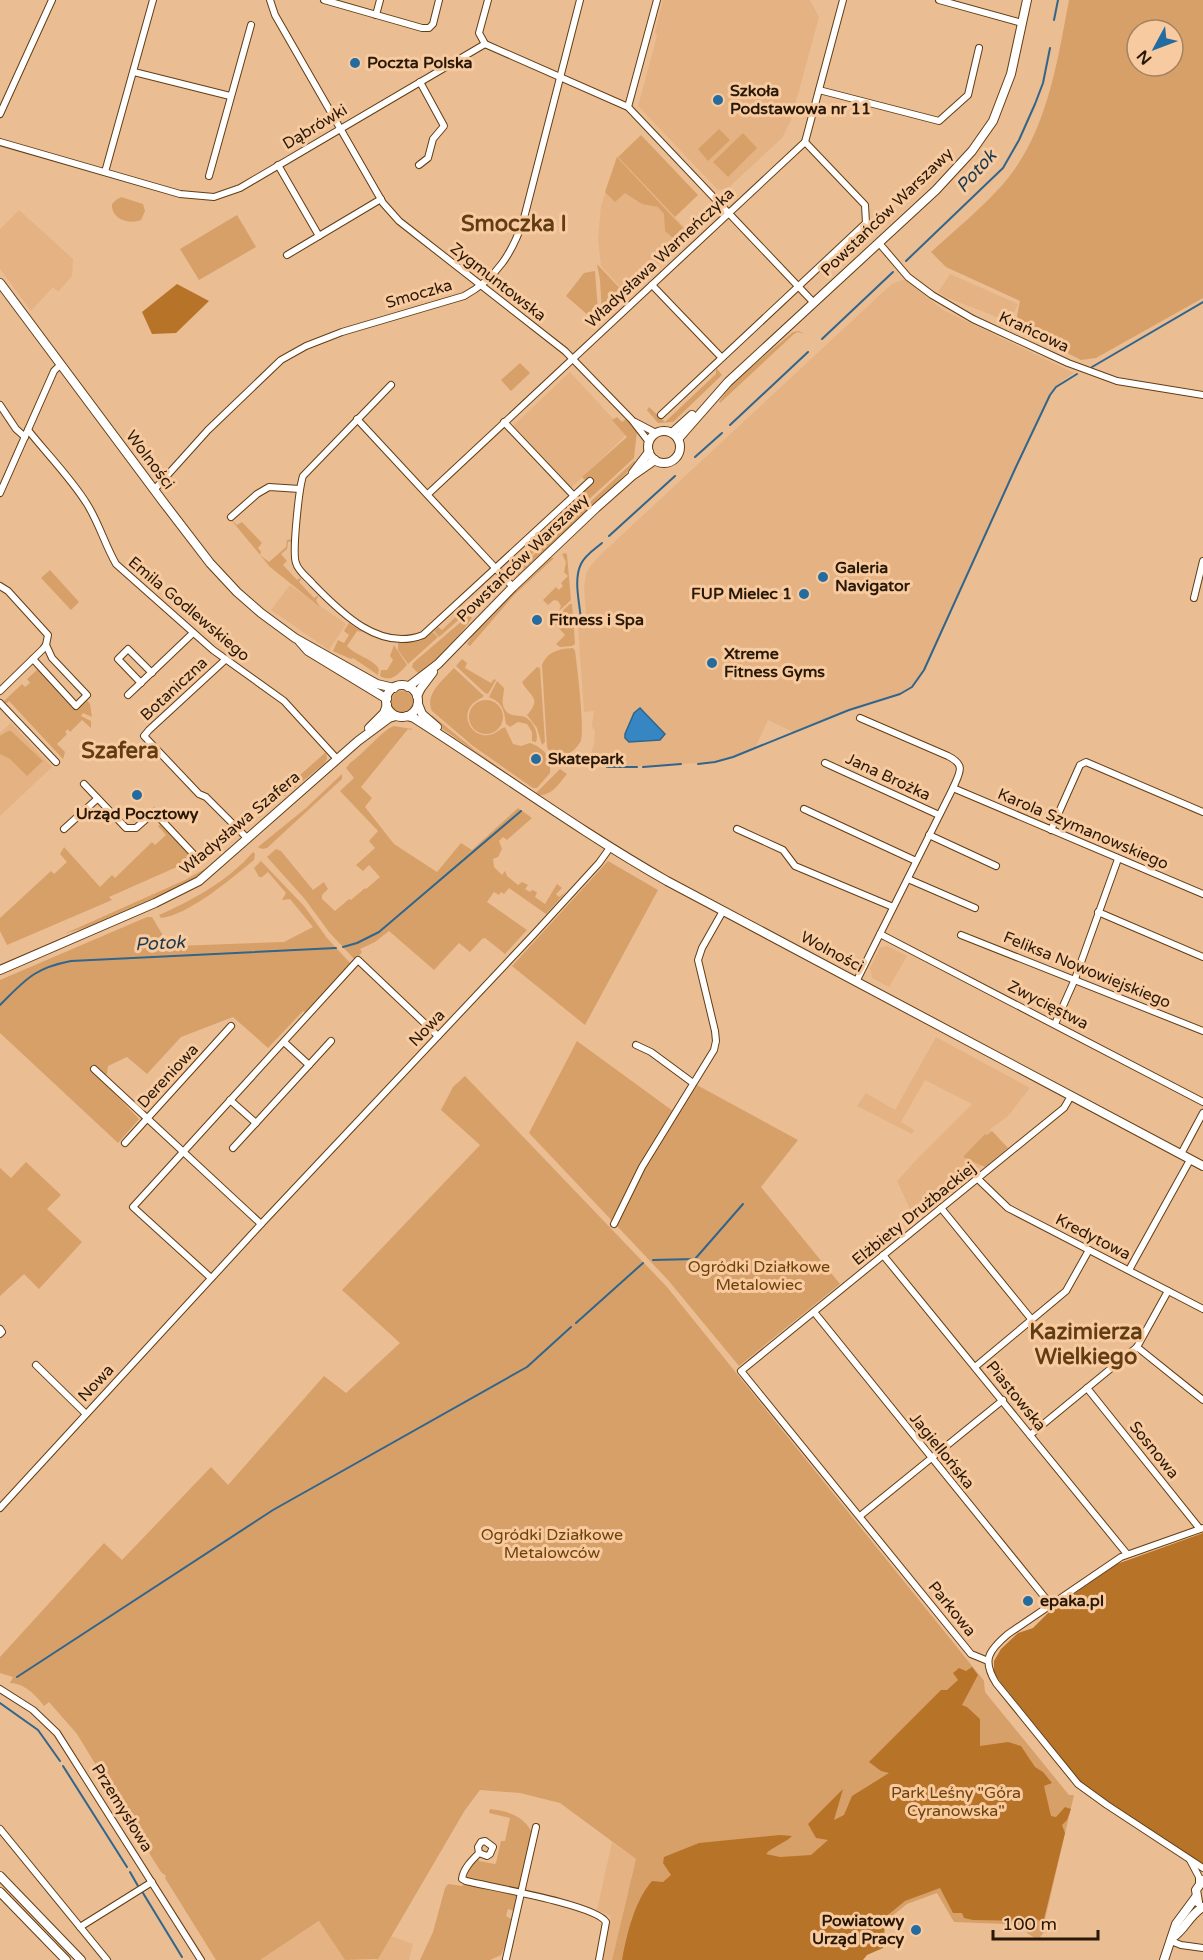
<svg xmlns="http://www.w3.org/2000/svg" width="1203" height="1960" font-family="'Varela Round',sans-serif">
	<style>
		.built { fill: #e5b383 }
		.green { fill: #d8a069; fill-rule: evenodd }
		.forest { fill: #b77429 }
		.water { fill: #3586c3; stroke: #31658b; stroke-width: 1.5 }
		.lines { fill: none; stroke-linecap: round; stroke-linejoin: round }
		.stream { stroke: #31658b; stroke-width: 2 }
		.street-casing { stroke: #633d14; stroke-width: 8 }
		.secondary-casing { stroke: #633d14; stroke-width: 10 }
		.street { stroke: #fff; stroke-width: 6 }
		.secondary { stroke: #fff; stroke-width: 8 }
		.poi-dot { fill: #246ca0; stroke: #f7ca9f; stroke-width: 2 }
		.labels { text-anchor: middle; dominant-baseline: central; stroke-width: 6; stroke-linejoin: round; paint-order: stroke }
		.poi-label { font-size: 16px; font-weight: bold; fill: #281807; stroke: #f7ca9f; text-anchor: start }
		.street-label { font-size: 16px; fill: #281807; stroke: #f7ca9f }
		.park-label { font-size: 16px; fill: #70420a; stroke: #f7ca9f }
		.water-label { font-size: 18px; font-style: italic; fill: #173852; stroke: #f7ca9f }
		.district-label { font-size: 22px; font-weight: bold; fill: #623d13; stroke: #f7ca9f }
	</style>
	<rect width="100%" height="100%" fill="#eabd93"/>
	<g class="built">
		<path d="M663 0H810L819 17 791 120 782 138 727 189 718 190 638 106 657 36 655 32Z"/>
		<path d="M617 157 689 232 688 235 677 247 626 293 601 266 598 239 601 206Z"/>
		<path d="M19 210 73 259 72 276 58 292 53 287 31 311 0 269V229Z"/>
		<path d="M950 274 1018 304 1010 322 945 297 938 292Z"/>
		<path d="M902 280H905L943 310 1074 373 1063 380 1050 395 1038 419 919 680 912 687 900 694 848 710 793 732 768 720 755 748 715 762 613 768 595 765 590 755 594 745 595 731 592 726 594 711 584 712 578 625 587 624 584 589 586 574 590 567 597 558 882 293 892 284Z"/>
		<path d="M570 372 627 434 571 488 513 426Z"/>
		<path d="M290 585 346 624 329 650 271 610Z"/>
		<path d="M11 723 52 767 0 816V733Z"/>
		<path d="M887 946 907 956 889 987 872 978 870 968 880 948Z"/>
		<path d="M936 1037 1030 1088 1007 1117 990 1129 991 1131 963 1157 982 1165 965 1179 963 1178 919 1214 914 1207 910 1209 897 1181 921 1155 972 1104 925 1080 901 1122 914 1130 912 1134 857 1106 866 1093 895 1110Z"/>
		<path d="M612 1842 636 1859 612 1960H602L611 1916 597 1910Z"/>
		<path d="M320 1921 345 1960H260Z"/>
		<path d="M391 1936 413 1944 409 1960H376Z"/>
	</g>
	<g class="green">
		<path d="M1069 0H1203V298L1096 358 1081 360 1015 326 1020 301 946 267 931 252C955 230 982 208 1004 183 1047 133 1057 63 1069 0ZM1137 30H1173V66H1137Z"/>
		<path d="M719 129 730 140 708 161 698 149Z"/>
		<path d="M743 133 757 148 728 177 713 162Z"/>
		<path d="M641 135 698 195 675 217 618 157Z"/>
		<path d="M617 157 683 228 673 238 665 231 664 214 658 207 642 204 625 193 615 202 605 192Z"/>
		<path d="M121 197 143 204 145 211 141 220C129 225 111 219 112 204L116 200Z"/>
		<path d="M237 215 256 247 199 280 180 249Z"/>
		<path d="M597 264 625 294 603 314H602L600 280Z"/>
		<path d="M595 271 598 311 595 316H589L566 296 584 273Z"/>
		<path d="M799 331 804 334 798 332 794 334 720 403 719 402 732 383 793 332Z"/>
		<path d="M520 363 530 373 511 391 501 380Z"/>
		<path d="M716 368 722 375 673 422 658 423 647 410 649 407 665 422 716 374Z"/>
		<path d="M617 417 622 422 626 419 637 431 634 458 573 514 567 507 593 483 588 479 586 481 582 477 627 437 612 420Z"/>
		<path d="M634 461 636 463 606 494 515 578 510 577Z"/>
		<path d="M566 509 572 516 517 568 510 560 514 563 564 516 561 513Z"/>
		<path d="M228 516 237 525 242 522 262 543 258 548 261 552 260 555 269 562 286 547 287 540 292 539 293 541 288 542 287 549 281 554 287 561 283 565 297 580 302 577 299 582 314 598 319 595 316 600 320 607 270 567Z"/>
		<path d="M566 553 567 555 571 600 559 611 561 606 558 601 554 600 548 605 543 600 556 587 559 590 563 586 561 583 568 576 564 572 566 562 562 554Z"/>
		<path d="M550 558H554L514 595 470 646 467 644 479 626 511 594Z"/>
		<path d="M50 570 79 602 71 610 41 578Z"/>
		<path d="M489 579 496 587 439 637 434 631 438 627 442 630 491 583Z"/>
		<path d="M570 604H572L575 644 572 646 560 647 556 644 565 635 554 623 558 618 557 616Z"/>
		<path d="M469 615 472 618 458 637 420 675 412 667 413 663Z"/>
		<path d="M349 623 362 632 357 631 347 646C356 656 372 658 379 669L378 675 353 658 351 659 333 651 338 640 344 643 349 635 344 631Z"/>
		<path d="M433 632 438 637 408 664 398 650V643L420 641Z"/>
		<path d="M394 645 407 665C398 674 392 683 380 676L381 670H387L393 660 390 656Z"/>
		<path d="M573 648 575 651C577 665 585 731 581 740 578 749 565 758 555 758L550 753 547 747 542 665C548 651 559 649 573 648Z"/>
		<path d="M462 659 467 663 465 668 491 683 494 679 496 680 488 694 485 693 456 666Z"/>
		<path d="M537 667 540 668 545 742 542 745 537 728 527 715C543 698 529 696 522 682Z"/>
		<path d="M454 668 484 696C479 700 472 702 469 709 463 721 474 737 488 735 495 735 499 729 505 727L513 744 521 746 530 743C545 749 551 756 550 773L537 788H533L473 746 432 711C424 694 444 679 454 668Z"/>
		<path d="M38 669 75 709 86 699 90 704 92 717 83 713 81 716 91 721V728L82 720 70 732 68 729 65 732 67 734 57 744 65 752 63 759 9 701 5 704 4 701 22 684 25 687 30 683 27 679Z"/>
		<path d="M497 681 504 688C504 695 501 701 504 708 509 718 517 714 525 717 534 722 539 734 536 742L532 741V732L527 724 518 722 510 727 506 724C504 710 503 703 489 697Z"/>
		<circle cx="402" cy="702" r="11"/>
		<circle cx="486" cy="717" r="17"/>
		<path d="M432 715 477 752 536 793 560 769 567 774C558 785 551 797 536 795L443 729 431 718Z"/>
		<path d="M394 726 412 729 411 730 408 729 361 787 372 798 365 807 394 844 437 872 461 843 472 850 518 808 532 818 507 840 503 837 499 841 502 849 498 857 493 859 494 867 502 875 505 871 507 876 518 885 522 882 528 885 525 889 530 892 532 890 537 892 535 897 545 904 557 884 562 888 556 894 559 897 566 892 546 914 509 888 504 894 501 892 499 895 494 892 487 902 527 930 505 954 485 938 482 939 470 952 459 943 434 970 389 931 375 942 360 949 362 952 355 960 329 932 304 898 267 857 276 849 281 851 313 890 324 882 328 889 322 895V899L335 911 349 899 351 900 365 888 366 889 380 877 369 865 363 871 356 865 375 848 369 841 378 831 340 791 354 778 346 768 350 763C362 755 385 728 394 726Z"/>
		<path d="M8 731H11L43 761 27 776 10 759 0 754V736Z"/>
		<path d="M326 752 327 759 324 764 284 796 281 792Z"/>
		<path d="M342 774V779L267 848 262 849 258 847 306 808Z"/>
		<path d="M161 824 191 857 188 862 109 897 112 900 7 945 0 931V918L51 871 54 874 67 862 60 854 64 847 100 887 112 875 115 878 152 842 155 845 166 835 158 826Z"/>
		<path d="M253 852 255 854 254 860C232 878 189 915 161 918L159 915C193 900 228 881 253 852Z"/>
		<path d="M220 856 221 857 199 876 179 888 87 927 64 934 185 880 210 866Z"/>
		<path d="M261 861 304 906 327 938 351 964 306 1013 303 1011 268 1048 233 1017 181 1037 147 1074 127 1057 108 1066 107 1074 101 1079 139 1119 118 1143 0 1033V980L147 917H152L165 939 175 946 284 942 313 927 290 899 282 900 286 893 268 872 262 877H259L254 868Z"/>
		<path d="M608 861 658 890 585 1025 512 966Z"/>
		<path d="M577 1041 677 1114 695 1084 798 1140 761 1187 840 1284 739 1366 668 1280 529 1133Z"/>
		<path d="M465 1076 667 1287 981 1677 984 1681 985 1692 1069 1795H1074L1043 1928 1044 1932 1038 1940 1027 1933 1029 1925 954 1922 937 1893 907 1904 838 1960H612L636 1859 560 1803 520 1793 480 1790 465 1810 378 1959 345 1960 319 1921 260 1960H216L165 1878 166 1876 161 1872 114 1797 97 1779 102 1775 77 1734 49 1702 44 1706C36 1695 24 1683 10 1683L13 1677 0 1673V1657L104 1543 122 1560 211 1467 228 1485 324 1376 346 1393 400 1343 342 1290 480 1145 441 1110 453 1087Z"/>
		<path d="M992 1131 1008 1148 985 1167 963 1157 985 1134 987 1135Z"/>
		<path d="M26 1162 61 1195 47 1209 82 1242 39 1289 24 1274 0 1296V1168L11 1178Z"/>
		<path d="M490 1809C506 1811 523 1815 531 1831L529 1848 514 1911 508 1909 506 1916 513 1920 506 1948H504L501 1955 490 1960H420L433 1932 445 1888 448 1884 462 1886 466 1880 464 1877 474 1860 479 1859V1861L495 1864 496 1863 501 1841H505L510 1818 489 1813Z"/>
	</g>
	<g class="forest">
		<path d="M177 284 209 301 176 333 152 334 142 312Z"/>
		<path d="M1203 1533V1863H1202L1091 1791 1080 1781 1001 1683 994 1672V1661L1001 1649 1018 1633 1033 1628 1052 1609 1117 1564Z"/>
		<path d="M972 1667 978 1675 962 1705 967 1707 980 1719V1746L1008 1742 1021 1746 1035 1767 1043 1772 1052 1783 1044 1786 1051 1816 1056 1817 1065 1807 1071 1809 1067 1820 1062 1825 1065 1833 1043 1923 1032 1916 1025 1921 973 1920 964 1918 962 1913H953L940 1888 905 1901 883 1919 885 1924 883 1948 867 1955 863 1960H622C627 1934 634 1902 652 1881L663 1882 671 1875 663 1863 664 1857 699 1843 780 1835 792 1836C784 1844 773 1846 766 1854L780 1857 811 1855 828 1840 816 1838 808 1824 843 1789 834 1820 844 1815 852 1796 889 1773 881 1771 869 1762 941 1690H947L958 1680 953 1673 959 1668 966 1671Z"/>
	</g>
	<path class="water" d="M640 708 665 734 660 740 629 742 625 738V734L634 713Z"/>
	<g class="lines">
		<g class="stream">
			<path d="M1054 20 1058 0"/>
			<path d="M906 261 1003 168 1019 140 1035 104 1043 83 1050 48"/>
			<path d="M822 339 893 272"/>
			<path d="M1092 367 1203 302"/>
			<path d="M730 425 808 352"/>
			<path d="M695 457 722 433"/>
			<path d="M609 536 675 476"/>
			<path d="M581 621C580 604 573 580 581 564 585 555 595 549 602 543"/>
			<path d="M698 764 715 762 733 757 849 710 900 694 912 687 924 670 1015 469 1050 395 1056 387 1077 374"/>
			<path d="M607 767H637"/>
			<path d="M643 767 681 764"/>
			<path d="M343 947 357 943 379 932 521 811"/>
			<path d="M0 1005C25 980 34 968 71 961L336 948"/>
			<path d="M653 1260 695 1259 743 1204"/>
			<path d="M576 1323 643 1263"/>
			<path d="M17 1677 273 1510 527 1367 571 1327"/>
			<path d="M0 1703 38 1730 60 1761"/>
			<path d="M63 1766 127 1867"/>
			<path d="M130 1872 138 1886"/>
			<path d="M143 1893 182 1957"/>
		</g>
		<g class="street-casing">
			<g id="street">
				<path d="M270 0 275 15 383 203 399 221 565 351 632 420 649 442"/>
				<path d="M324 0 422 28H429L433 24 439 0"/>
				<path d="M939 0 1022 23"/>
				<path d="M376 15 380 0"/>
				<path d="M485 44 628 107 814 303"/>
				<path d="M485 44 479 33 488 0"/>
				<path d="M134 72 230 96"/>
				<path d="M819 90 939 121 968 95 979 48"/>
				<path d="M628 107 657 0"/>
				<path d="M0 114 52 0"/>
				<path d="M0 142 180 194 214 197 240 188 485 44"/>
				<path d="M278 165 319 236"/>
				<path d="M419 165 428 158 433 139 444 126 420 82"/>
				<path d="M105 172 153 0"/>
				<path d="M209 176 251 25"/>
				<path d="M879 243 908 277 932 295 973 319 1068 363 1117 381 1203 395"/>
				<path d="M287 255 381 199"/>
				<path d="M652 285 721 357"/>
				<path d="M391 385 303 476C299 488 292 553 296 563 298 571 308 578 313 584 341 613 380 652 423 635L590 481"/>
				<path d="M0 405 16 429 25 437"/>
				<path d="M661 415 866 223 865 205 805 142"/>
				<path d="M357 419 513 587"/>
				<path d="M504 422 574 496"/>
				<path d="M635 422 656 433"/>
				<path d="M28 430C47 454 71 478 87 504 99 523 105 545 116 564L213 650 284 701 337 759"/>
				<path d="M154 490 208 430 281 360 306 346 342 332 464 296C497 278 513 252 524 218L580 0"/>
				<path d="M0 493 54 371 60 365"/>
				<path d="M428 494 805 142 843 0"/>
				<path d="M231 517 257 494 269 487 300 489"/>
				<path d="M0 586 8 591 48 635 46 645 43 649 0 691"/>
				<path d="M1194 598 1203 561"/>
				<path d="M33 659 76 706 87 695 52 658 46 645"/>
				<path d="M225 660 149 730 144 736 199 794 206 797 248 839"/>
				<path d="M141 683 118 659 128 649 152 673"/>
				<path d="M128 695 193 633"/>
				<path d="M0 703 56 762"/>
				<path d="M825 763 939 815"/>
				<path d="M84 784 126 828H136L154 812 199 860"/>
				<path d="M953 788 1203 894"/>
				<path d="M804 809 916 861"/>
				<path d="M64 829 97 799"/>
				<path d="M737 829 783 850 795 866 893 907"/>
				<path d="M1051 830 1080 765 1086 762 1203 812"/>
				<path d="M929 835 996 866"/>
				<path d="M908 879 975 908"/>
				<path d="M1098 912 1203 957"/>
				<path d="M880 934 1203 1102"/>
				<path d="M961 935 1203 1031"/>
				<path d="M856 982 953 788C960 772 966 765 948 756L860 718"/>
				<path d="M1055 1024 1075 979 1118 859"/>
				<path d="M284 1042 309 1065"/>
				<path d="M636 1045 651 1052 693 1083"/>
				<path d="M94 1069 261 1224"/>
				<path d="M230 1100 256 1123"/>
				<path d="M125 1143 231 1026"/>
				<path d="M233 1148 331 1041"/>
				<path d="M1181 1154 1203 1113"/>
				<path d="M978 1179 1008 1208 1203 1309"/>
				<path d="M941 1208 1032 1320"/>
				<path d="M614 1224 642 1167 714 1050 716 1041 715 1031 698 960 702 948 723 911"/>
				<path d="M883 1255 1127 1554"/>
				<path d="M1129 1270 1190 1160"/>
				<path d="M211 1278 133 1207 358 960 438 1036"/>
				<path d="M814 1312 1051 1605"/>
				<path d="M0 1329 2 1332 0 1334"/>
				<path d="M1137 1347 1203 1400"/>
				<path d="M36 1365 86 1414"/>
				<path d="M975 1367 1066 1291 1089 1250"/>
				<path d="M1087 1388 1200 1529"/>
				<path d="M1030 1435 1137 1347 1168 1291"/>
				<path d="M0 1508 263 1222 535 933 599 863 609 849"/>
				<path d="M860 1516 1003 1400"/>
				<path d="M1203 1528 1121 1557 1008 1634C988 1651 982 1660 996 1683L1078 1784 1107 1805 1203 1868"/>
				<path d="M988 1661 971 1654 741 1371 1064 1108 1071 1096"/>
				<path d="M0 1689 33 1710 57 1733 201 1960"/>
				<path d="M0 1829 107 1960"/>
				<path d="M479 1853 478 1847 481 1842 485 1841 493 1847 490 1854 487 1856 479 1853C472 1860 463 1869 462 1879L466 1881C490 1887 596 1905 606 1922L599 1960"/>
				<path d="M1190 1860 1199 1877V1883"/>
				<path d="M80 1927 152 1882"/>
				<path d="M1171 1941 1181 1945 1203 1948"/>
				<path d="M506 1959 536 1827"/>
			</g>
		</g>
		<g class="secondary-casing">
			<g id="secondary">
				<path d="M0 283 164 503 210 563 237 592 261 613 295 638 377 684 394 688"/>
				<circle cx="664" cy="447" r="16"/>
				<path d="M672 433 692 415"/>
				<path d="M678 439 728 382 936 190 972 151 993 121 1011 74 1027 0"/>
				<path d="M633 473 649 452"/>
				<path d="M300 642 308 651 387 699"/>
				<circle cx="402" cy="701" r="16"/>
				<path d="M408 687 438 664 513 587 596 508 632 476 655 460"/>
				<path d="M417 696 421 688 433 672"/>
				<path d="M418 704 422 714 437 727"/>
				<path d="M407 716 414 718C499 772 579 831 667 881L1203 1166"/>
				<path d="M369 728 384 713 387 705"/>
				<path d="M0 970 155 903 199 881 358 741 389 718 396 716"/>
				<path d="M0 1876 81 1960"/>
				<path d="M0 1892 66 1960"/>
				<path d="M1198 1902 1196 1890 1203 1880"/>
				<path d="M1172 1938C1185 1930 1189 1915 1203 1907"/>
				<path d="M1164 1960 1176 1924 1196 1897"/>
			</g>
		</g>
		<use href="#street" class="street"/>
		<use href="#secondary" class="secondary"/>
	</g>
	<g class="poi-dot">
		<circle cx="355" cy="63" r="6"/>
		<circle cx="718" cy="100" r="6"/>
		<circle cx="823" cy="577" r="6"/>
		<circle cx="804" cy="594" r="6"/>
		<circle cx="537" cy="620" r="6"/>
		<circle cx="712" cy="663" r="6"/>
		<circle cx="536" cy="759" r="6"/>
		<circle cx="137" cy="795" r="6"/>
		<circle cx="1028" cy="1601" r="6"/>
		<circle cx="916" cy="1930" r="6"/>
	</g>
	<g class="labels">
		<g class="poi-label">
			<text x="367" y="63">Poczta Polska</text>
			<text x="730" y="91">Szkoła<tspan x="730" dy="18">Podstawowa nr 11</tspan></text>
			<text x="835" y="568">Galeria<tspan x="835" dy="18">Navigator</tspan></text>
			<text x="792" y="594" text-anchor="end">FUP Mielec 1</text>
			<text x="549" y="620">Fitness i Spa</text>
			<text x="724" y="654">Xtreme<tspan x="724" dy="18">Fitness Gyms</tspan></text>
			<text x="548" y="759">Skatepark</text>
			<text x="137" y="814" text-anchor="middle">Urząd Pocztowy</text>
			<text x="1040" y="1601">epaka.pl</text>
			<text x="904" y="1921" text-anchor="end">Powiatowy<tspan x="904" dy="18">Urząd Pracy</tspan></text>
		</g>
		<g class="street-label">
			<text transform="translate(315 127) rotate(-31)">Dąbrówki</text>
			<text transform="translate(887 212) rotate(-44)">Powstańców Warszawy</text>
			<text transform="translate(660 258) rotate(-43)">Władysława Warneńczyka</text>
			<text transform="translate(498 282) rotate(38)">Zygmuntowska</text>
			<text transform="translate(419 294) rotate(-16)">Smoczka</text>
			<text transform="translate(1034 332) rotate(25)">Krańcowa</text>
			<text transform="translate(150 460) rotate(53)">Wolności</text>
			<text transform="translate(523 558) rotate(-44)">Powstańców Warszawy</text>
			<text transform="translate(189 609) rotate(40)">Emila Godlewskiego</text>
			<text transform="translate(174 689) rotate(-43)">Botaniczna</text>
			<text transform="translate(888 777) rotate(25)">Jana Brożka</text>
			<text transform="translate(240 823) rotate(-40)">Władysława Szafera</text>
			<text transform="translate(1083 829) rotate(23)">Karola Szymanowskiego</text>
			<text transform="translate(832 952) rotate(28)">Wolności</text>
			<text transform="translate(1087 970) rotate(22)">Feliksa Nowowiejskiego</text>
			<text transform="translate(1048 1005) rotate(27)">Zwycięstwa</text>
			<text transform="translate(427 1028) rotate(-46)">Nowa</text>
			<text transform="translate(168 1076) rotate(-47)">Dereniowa</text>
			<text transform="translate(914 1214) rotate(-39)">Elżbiety Drużbackiej</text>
			<text transform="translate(1093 1237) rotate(27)">Kredytowa</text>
			<text transform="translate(96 1383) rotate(-47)">Nowa</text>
			<text transform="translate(1016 1396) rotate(51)">Piastowska</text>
			<text transform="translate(1154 1450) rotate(51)">Sosnowa</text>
			<text transform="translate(942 1451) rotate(51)">Jagiellońska</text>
			<text transform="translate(952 1609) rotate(51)">Parkowa</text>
			<text transform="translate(122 1808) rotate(58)">Przemysłowa</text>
		</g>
		<g class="park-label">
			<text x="759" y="1267">Ogródki Działkowe<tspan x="759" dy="18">Metalowiec</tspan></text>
			<text x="552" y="1535">Ogródki Działkowe<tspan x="552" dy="18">Metalowców</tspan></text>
			<text x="956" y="1793">Park Leśny "Góra<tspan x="956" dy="18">Cyranowska"</tspan></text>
		</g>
		<g class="water-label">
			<text transform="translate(976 171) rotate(-48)">Potok</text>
			<text transform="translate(160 943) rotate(-3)">Potok</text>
		</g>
		<g class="district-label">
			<text x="514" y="224">Smoczka I</text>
			<text x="120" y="751">Szafera</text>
			<text x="1086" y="1332">Kazimierza<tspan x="1086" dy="25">Wielkiego</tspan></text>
		</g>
	</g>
	<g transform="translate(1155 48) rotate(229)"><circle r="28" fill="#f7ca9f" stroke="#a48362" stroke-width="1.5"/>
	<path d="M0-4.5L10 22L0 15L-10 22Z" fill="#246ca0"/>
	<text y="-9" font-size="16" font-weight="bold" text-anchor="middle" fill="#281807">N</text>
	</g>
	<path d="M993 1930v9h105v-9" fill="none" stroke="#281807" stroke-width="3"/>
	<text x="1002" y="1930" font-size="18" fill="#281807" stroke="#f7ca9f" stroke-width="4.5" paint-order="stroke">100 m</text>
</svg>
